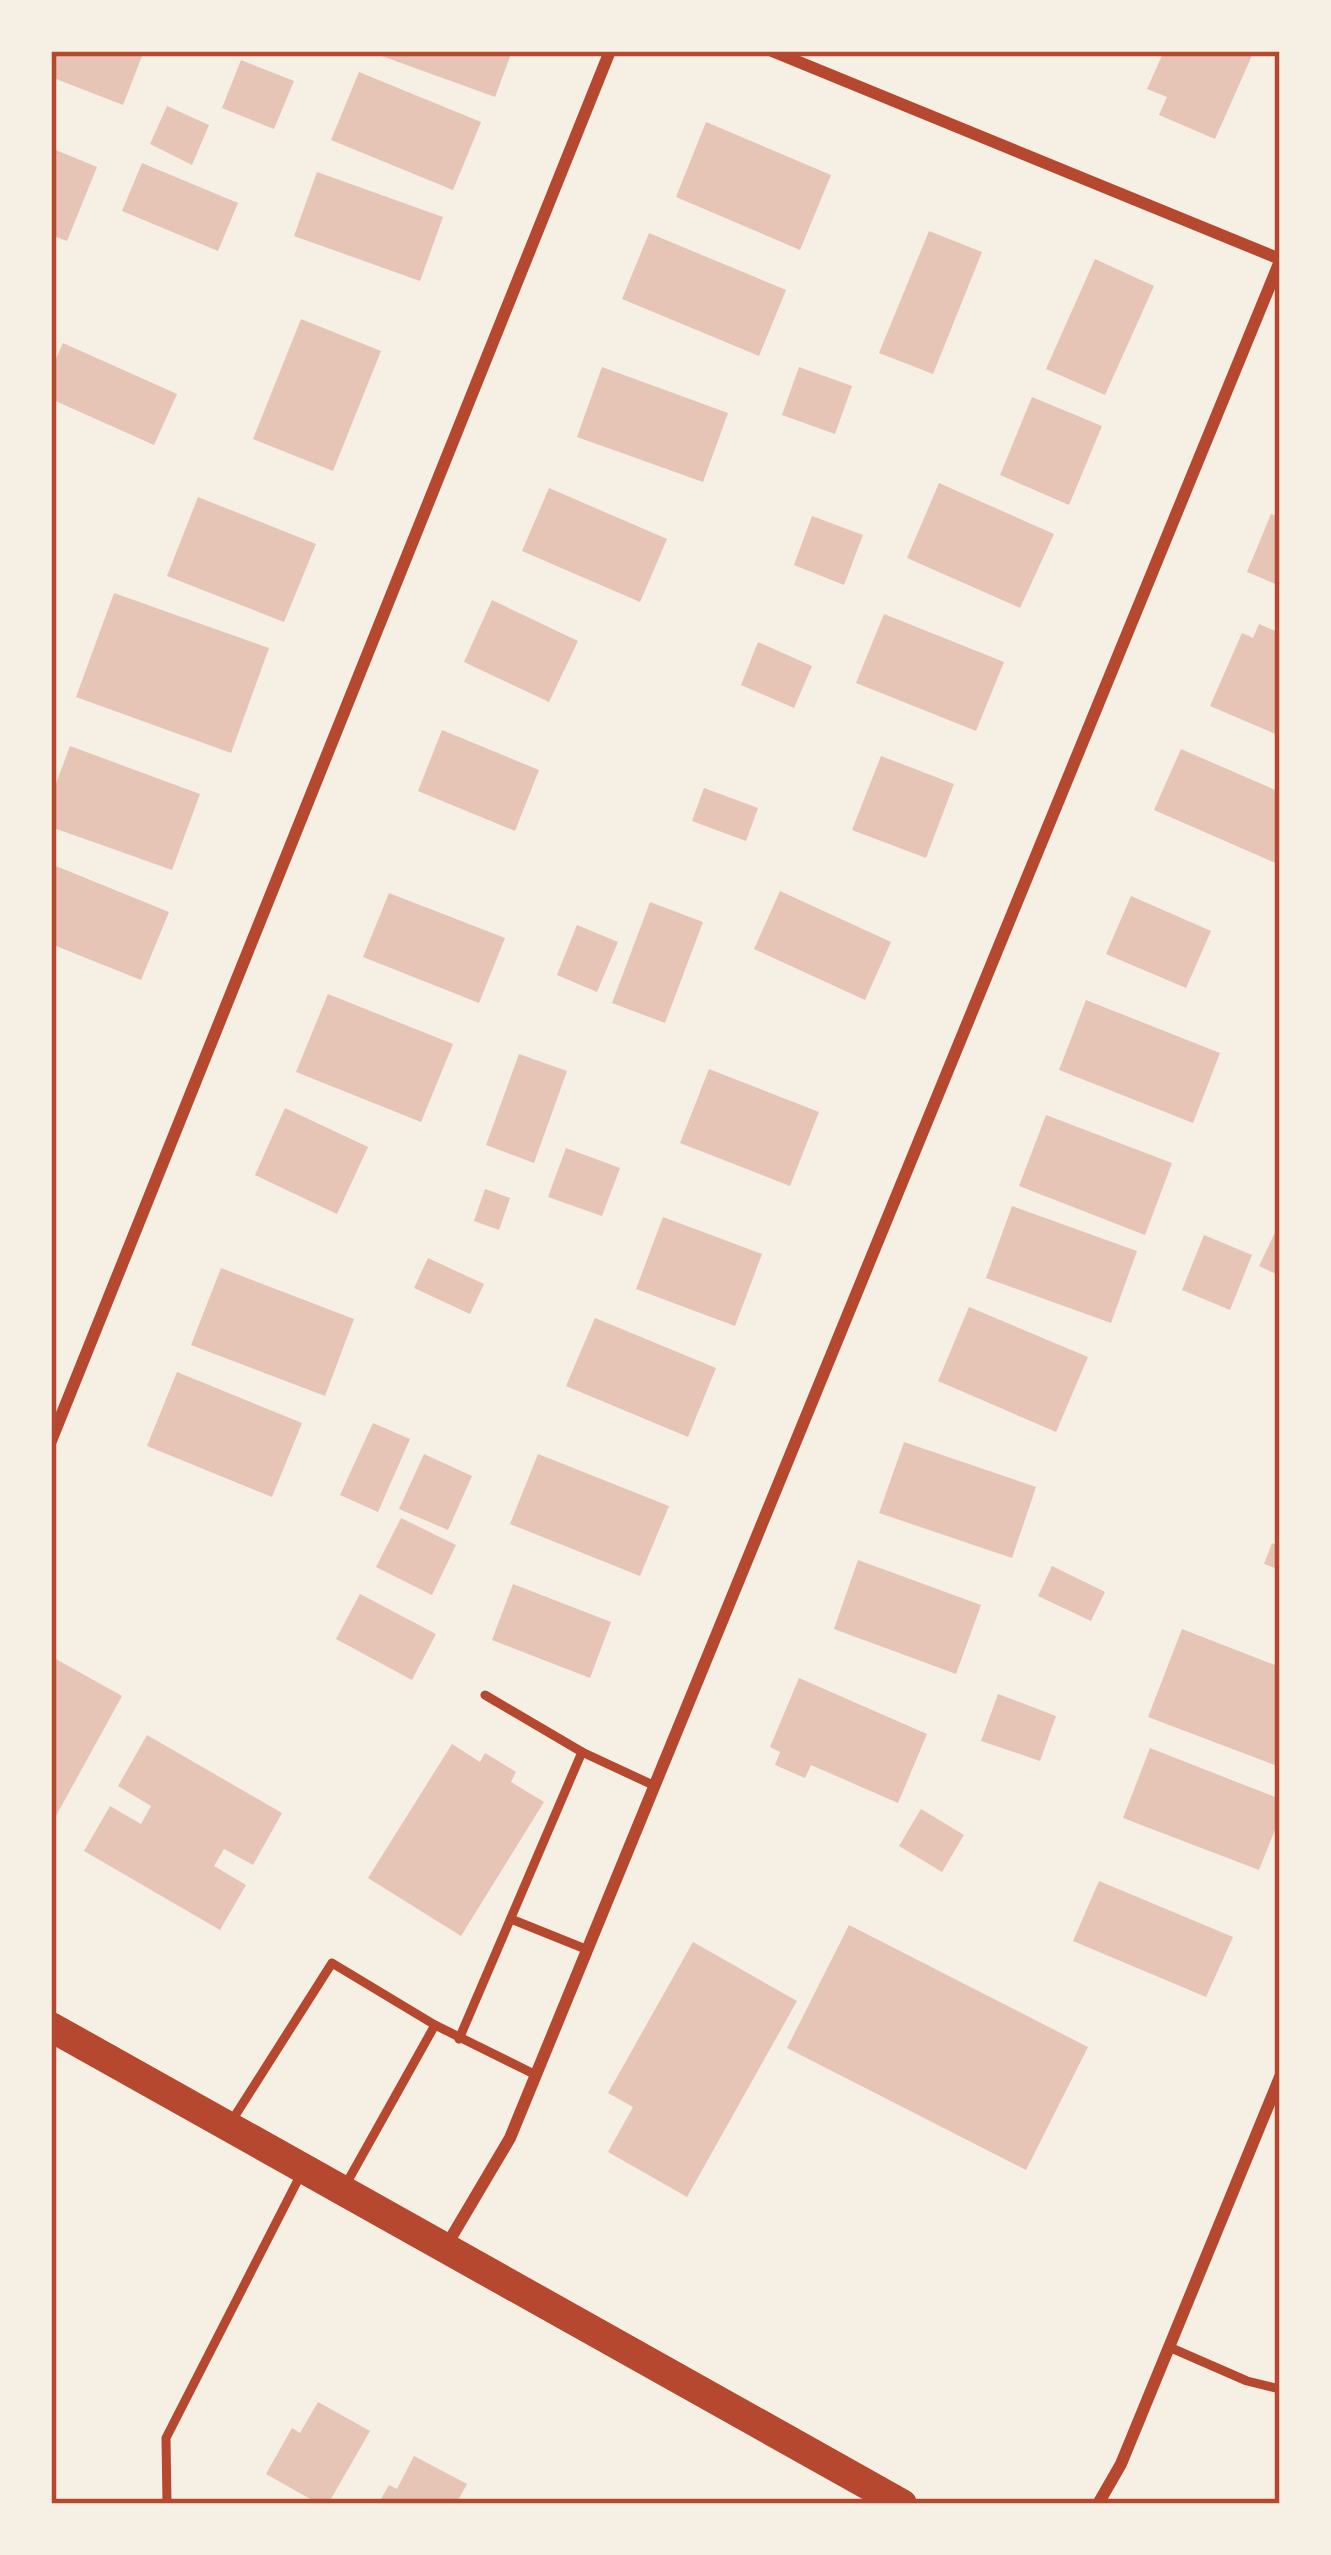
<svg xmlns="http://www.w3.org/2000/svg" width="1331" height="2555" font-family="'PT Sans',sans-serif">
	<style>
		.building { fill: #e6c5b7 }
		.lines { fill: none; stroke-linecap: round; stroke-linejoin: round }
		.service { stroke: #b5482f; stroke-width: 9 }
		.minor { stroke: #b5482f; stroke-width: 12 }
		.primary { stroke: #b5482f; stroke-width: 30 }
		.neatline { fill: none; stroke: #b5482f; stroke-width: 4.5 }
	</style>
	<rect width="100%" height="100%" fill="#f6efe4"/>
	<g class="building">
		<path d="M51 51H144L123 105 51 77Z"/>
		<path d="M368 51H512L495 97Z"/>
		<path d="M1164 51H1254L1215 139 1159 115 1167 97 1147 89Z"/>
		<path d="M241 60 294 81 274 129 222 108Z"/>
		<path d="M359 72 481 122 453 190 331 140Z"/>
		<path d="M167 106 209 125 192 165 150 144Z"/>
		<path d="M706 122 831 175 800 250 676 197Z"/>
		<path d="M51 148 97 167 67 241 51 235Z"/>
		<path d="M142 163 238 203 218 251 122 211Z"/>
		<path d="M317 172 443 217 420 281 294 236Z"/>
		<path d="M929 231 982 252 933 374 879 353Z"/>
		<path d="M649 233 786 290 759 356 622 299Z"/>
		<path d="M1095 259 1154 286 1105 395 1046 369Z"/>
		<path d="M301 319 381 351 333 471 253 439Z"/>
		<path d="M63 343 177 394 154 445 51 399V370Z"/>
		<path d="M602 367 728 413 703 482 577 437Z"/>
		<path d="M799 367 852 386 835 434 782 415Z"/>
		<path d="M1032 397 1102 426 1069 505 1000 475Z"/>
		<path d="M939 483 1054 534 1020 608 907 558Z"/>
		<path d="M549 488 667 539 640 602 522 551Z"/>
		<path d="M198 497 316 544 284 622 167 576Z"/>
		<path d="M1271 514 1280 517V586L1247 572Z"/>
		<path d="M812 516 863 535 844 585 794 565Z"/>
		<path d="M114 593 269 648 231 753 76 697Z"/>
		<path d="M492 600 578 641 549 702 464 662Z"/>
		<path d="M884 614 1004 662 976 731 856 683Z"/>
		<path d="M1259 624 1280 633V736L1210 706 1242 633 1253 638Z"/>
		<path d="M758 642 812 666 794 708 741 685Z"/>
		<path d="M442 730 539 770 515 831 418 791Z"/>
		<path d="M70 746 200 794 172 870 51 827V797Z"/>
		<path d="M1181 749 1280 792V865L1154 810Z"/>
		<path d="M881 756 954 784 926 858 852 830Z"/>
		<path d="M704 788 758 808 746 841 692 821Z"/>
		<path d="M51 864 169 912 141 980 51 944Z"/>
		<path d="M780 891 891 942 865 1000 754 949Z"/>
		<path d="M389 893 505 938 479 1003 363 957Z"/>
		<path d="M1131 896 1211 931 1186 988 1106 954Z"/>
		<path d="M650 902 703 922 665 1023 612 1003Z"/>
		<path d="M577 925 618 942 597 992 557 975Z"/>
		<path d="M328 994 453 1044 421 1122 296 1072Z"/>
		<path d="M1086 1000 1220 1053 1193 1123 1059 1070Z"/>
		<path d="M519 1054 567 1071 534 1163 486 1145Z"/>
		<path d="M709 1069 819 1112 790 1186 680 1143Z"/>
		<path d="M285 1108 368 1147 337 1214 255 1175Z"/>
		<path d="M1046 1115 1172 1163 1145 1235 1019 1186Z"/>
		<path d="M566 1148 620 1168 602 1216 548 1197Z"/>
		<path d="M485 1189 510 1198 499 1230 474 1221Z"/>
		<path d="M1012 1206 1137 1251 1111 1323 986 1278Z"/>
		<path d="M663 1217 762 1254 735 1326 636 1289Z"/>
		<path d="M1280 1222V1276L1259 1266Z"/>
		<path d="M1204 1235 1252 1255 1230 1310 1182 1290Z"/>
		<path d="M428 1258 484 1284 470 1314 414 1288Z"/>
		<path d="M221 1268 354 1319 325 1396 191 1345Z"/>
		<path d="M969 1307 1088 1357 1056 1432 938 1381Z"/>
		<path d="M595 1318 716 1368 688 1437 566 1386Z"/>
		<path d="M177 1372 302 1423 272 1497 147 1446Z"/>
		<path d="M373 1423 410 1439 378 1512 340 1495Z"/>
		<path d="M904 1442 1036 1487 1012 1558 879 1513Z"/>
		<path d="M424 1454 472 1476 448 1530 399 1509Z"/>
		<path d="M538 1454 669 1506 640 1576 510 1524Z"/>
		<path d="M401 1518 456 1545 432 1595 376 1567Z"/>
		<path d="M1272 1543 1280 1547V1570L1264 1564Z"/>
		<path d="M858 1560 981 1605 956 1674 834 1629Z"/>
		<path d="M1052 1566 1105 1592 1091 1621 1038 1596Z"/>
		<path d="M513 1584 611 1622 590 1678 492 1640Z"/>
		<path d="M360 1594 436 1634 412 1680 336 1639Z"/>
		<path d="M1182 1629 1280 1667V1767L1148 1717Z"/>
		<path d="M54 1658 122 1696 51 1825V1663Z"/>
		<path d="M799 1678 927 1734 898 1803 811 1765 805 1778 775 1765 780 1752 770 1747Z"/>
		<path d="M998 1694 1056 1716 1040 1761 981 1741Z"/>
		<path d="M147 1735 282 1813 253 1865 224 1849 214 1866 246 1885 220 1930 84 1851 110 1806 141 1824 151 1806 118 1786Z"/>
		<path d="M452 1744 480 1762 485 1753 516 1772 511 1782 544 1802 461 1936 368 1878Z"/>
		<path d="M1150 1748 1280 1799V1817L1259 1870 1123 1818Z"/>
		<path d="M921 1809 964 1835 942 1872 899 1846Z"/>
		<path d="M1099 1881 1233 1937 1206 1997 1073 1941Z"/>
		<path d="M849 1925 1088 2047 1026 2170 787 2048Z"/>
		<path d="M693 1942 797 2001 687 2197 608 2152 633 2107 608 2093Z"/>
		<path d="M318 2402 370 2431 328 2504H319L266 2474 292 2428 300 2433Z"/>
		<path d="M414 2456 467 2484 456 2504H378L389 2485 397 2489Z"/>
	</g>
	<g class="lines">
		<g class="service">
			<path d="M485 1695 582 1752"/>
			<path d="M511 1919 588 1950"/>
			<path d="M435 2025 536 2075"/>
			<path d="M459 2039 582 1752 655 1786"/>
			<path d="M231 2122 332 1963 435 2025 345 2186"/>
			<path d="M1169 2347 1247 2381 1280 2389"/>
			<path d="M167 2504 166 2438 301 2174"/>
		</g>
		<g class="minor">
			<path d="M772 51 1280 259"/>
			<path d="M51 1441 610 51"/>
			<path d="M445 2248 510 2138 1280 261"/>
			<path d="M1098 2504 1121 2464 1280 2077"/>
		</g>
		<path class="primary" d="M51 2027 902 2504"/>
	</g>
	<rect width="1331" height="2555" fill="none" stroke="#f6efe4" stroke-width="108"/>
	<rect x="54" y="54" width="1223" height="2447" class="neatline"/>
</svg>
